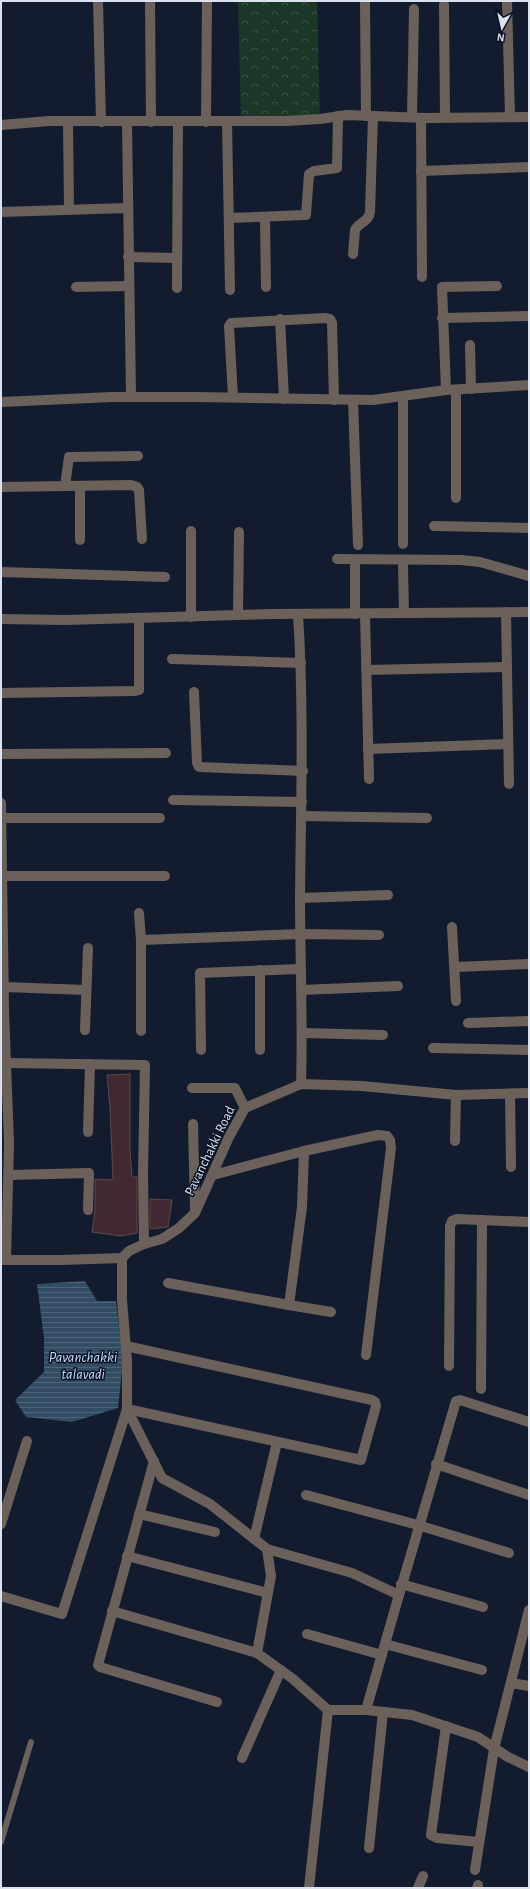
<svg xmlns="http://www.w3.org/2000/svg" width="530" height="1889" font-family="'Alegreya Sans',sans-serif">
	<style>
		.park { fill: url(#park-crowns) }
		.water { fill: url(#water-rules) }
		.building { fill: #422931; stroke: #60454e }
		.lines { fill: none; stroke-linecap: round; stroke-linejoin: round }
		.lane { stroke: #6b615a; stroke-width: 6 }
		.street { stroke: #6b615a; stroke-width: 10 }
		.labels { text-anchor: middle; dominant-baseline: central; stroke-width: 3; stroke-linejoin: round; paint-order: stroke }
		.street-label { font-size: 14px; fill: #dbe2f0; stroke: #0a1224 }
		.water-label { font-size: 15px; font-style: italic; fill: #c1dffa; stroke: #0a1224 }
	</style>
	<defs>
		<pattern id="park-crowns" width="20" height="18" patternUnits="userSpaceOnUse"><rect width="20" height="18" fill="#1a3727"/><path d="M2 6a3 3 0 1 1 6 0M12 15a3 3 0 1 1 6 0" fill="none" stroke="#3b5447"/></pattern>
		<pattern id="water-rules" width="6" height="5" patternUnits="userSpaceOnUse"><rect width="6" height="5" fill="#314c63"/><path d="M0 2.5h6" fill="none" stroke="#4e667a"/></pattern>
	</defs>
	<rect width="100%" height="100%" fill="#121c2e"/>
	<path class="park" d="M238 1H317L320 119 241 121Z"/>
	<path class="water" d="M85 1281 97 1301H116L123 1361 118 1408 72 1422 26 1417 15 1400 44 1372V1338L37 1284Z"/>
	<g class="building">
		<path d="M130 1074V1150L132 1177H137V1233L121 1236 92 1232 95 1210V1179L113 1180 110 1108 107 1075Z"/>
		<path d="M150 1199 172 1200 168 1227 150 1229Z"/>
	</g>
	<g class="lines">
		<path class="lane" d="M1 1842 31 1742"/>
		<g class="street">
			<path d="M98 1 101 122"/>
			<path d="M150 1 151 122"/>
			<path d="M365 1 366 116"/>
			<path d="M507 1 510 117"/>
			<path d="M444 5 445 117"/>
			<path d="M412 117 414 9"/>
			<path d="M421 118 422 277"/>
			<path d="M227 121 230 290"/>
			<path d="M68 122 69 210"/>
			<path d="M127 122 131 397"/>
			<path d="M206 122 207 1"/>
			<path d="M1 125 49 121H286L320 119 347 115 425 118 529 117"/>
			<path d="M421 171 529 167"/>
			<path d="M1 212 127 208"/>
			<path d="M265 217 266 287"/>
			<path d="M229 218 306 215 309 174 314 171 337 168 338 116"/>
			<path d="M353 254 355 230C359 222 369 222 370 212L373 116"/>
			<path d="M128 257 177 258"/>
			<path d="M76 287 129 286"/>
			<path d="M177 288 178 122"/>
			<path d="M442 318 529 316"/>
			<path d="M280 319 284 399"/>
			<path d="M470 345 471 389"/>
			<path d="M446 390 442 287 497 286"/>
			<path d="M456 390V498"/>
			<path d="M403 396V544"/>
			<path d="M233 397 229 326 231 323 326 318 330 319 332 323 334 400"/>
			<path d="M353 400 358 545"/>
			<path d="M1 402 112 397H196L373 400 446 390 529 385"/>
			<path d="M65 486 69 457 138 456"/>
			<path d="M80 486V540"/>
			<path d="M1 487 131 485 137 487 139 490 142 539"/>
			<path d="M434 526 529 528"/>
			<path d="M337 559 461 560 480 562 529 576"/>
			<path d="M403 566 404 613"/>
			<path d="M1 572 165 577"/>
			<path d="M506 612 509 784"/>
			<path d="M298 614C304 708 301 802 300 896 300 959 303 1022 301 1084"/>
			<path d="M355 614V566"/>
			<path d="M365 614 369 779"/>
			<path d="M238 615 239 532"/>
			<path d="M191 617V531"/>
			<path d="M1 619 66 620 271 614 529 612"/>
			<path d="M172 659 301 663"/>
			<path d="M366 670 506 667"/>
			<path d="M194 692 197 763 199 767 303 771"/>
			<path d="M1 693 135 691 139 690V618"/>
			<path d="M368 749 508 744"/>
			<path d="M1 754 166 753"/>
			<path d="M173 800 302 802"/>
			<path d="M1 803 4 1011 9 1143 6 1259"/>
			<path d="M302 816 427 818"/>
			<path d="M1 818H160"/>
			<path d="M3 876H165"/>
			<path d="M300 898 388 895"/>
			<path d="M139 913 141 940V1031"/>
			<path d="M452 927 456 1001"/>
			<path d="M141 940 301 934 379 935"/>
			<path d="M455 967 529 964"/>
			<path d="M4 987 86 990"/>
			<path d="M301 990 398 986"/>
			<path d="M468 1023 529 1021"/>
			<path d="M85 1030 88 948"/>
			<path d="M303 1033 383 1035"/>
			<path d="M433 1048 529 1050"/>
			<path d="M201 1050 200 973 300 969"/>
			<path d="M260 1050V970"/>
			<path d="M6 1063 145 1065 143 1174 144 1244"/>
			<path d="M192 1088H235L245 1108"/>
			<path d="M510 1094 511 1167"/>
			<path d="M193 1124 195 1211"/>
			<path d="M88 1132 90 1064"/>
			<path d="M455 1141 456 1095"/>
			<path d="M304 1151 378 1135 387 1136 390 1140 391 1148 366 1355"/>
			<path d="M9 1175 89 1173 88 1210"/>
			<path d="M122 1258V1300L127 1361V1409L162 1478 210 1504 267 1549 271 1576 257 1653 293 1679 328 1710H366L412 1715 478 1737 508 1757 529 1767"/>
			<path d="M1 1260H61L122 1258 129 1251 144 1244 162 1239 179 1228 195 1213 229 1137 245 1108 301 1084 362 1086 456 1095 529 1093"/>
			<path d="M168 1283 289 1305 302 1207 304 1151 213 1175"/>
			<path d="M289 1305 331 1312"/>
			<path d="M449 1366 450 1226 452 1221 457 1219 529 1222"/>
			<path d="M481 1389 482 1220"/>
			<path d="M154 1461 98 1665 100 1667 217 1702"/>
			<path d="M436 1464 529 1495"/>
			<path d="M306 1495 418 1525 509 1553"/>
			<path d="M139 1514 215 1532"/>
			<path d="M1 1524 27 1441"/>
			<path d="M254 1539 277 1442"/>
			<path d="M267 1549 352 1573 399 1595 366 1710"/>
			<path d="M127 1556 268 1593"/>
			<path d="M401 1584 483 1607"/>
			<path d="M399 1595 456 1401 460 1400 529 1422"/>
			<path d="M1 1596 62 1614 127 1409 361 1460 376 1406 375 1402 372 1400 126 1346"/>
			<path d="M112 1611 257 1653"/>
			<path d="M307 1634 382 1655"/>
			<path d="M385 1644 482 1670"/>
			<path d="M511 1683 529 1686"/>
			<path d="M446 1726 431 1835 437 1838 479 1842"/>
			<path d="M242 1758 281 1670"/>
			<path d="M369 1848 383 1712"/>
			<path d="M475 1870 494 1749 529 1610"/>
			<path d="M309 1888 328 1710"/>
			<path d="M418 1888 423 1876"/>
			<path d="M477 1888 478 1885"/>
		</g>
	</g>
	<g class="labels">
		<g class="street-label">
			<text transform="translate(210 1151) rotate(-64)">Pavanchakki Road</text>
		</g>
		<g class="water-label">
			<text x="83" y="1357">Pavanchakki<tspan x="83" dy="17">talavadi</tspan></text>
		</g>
	</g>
	<rect width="530" height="1889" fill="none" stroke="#dbe2f0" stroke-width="4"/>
	<g transform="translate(502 28) rotate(188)" stroke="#0a1224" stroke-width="3" paint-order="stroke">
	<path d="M0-3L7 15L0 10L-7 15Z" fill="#dbe2f0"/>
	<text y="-6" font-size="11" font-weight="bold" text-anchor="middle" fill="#dbe2f0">N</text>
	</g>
</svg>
